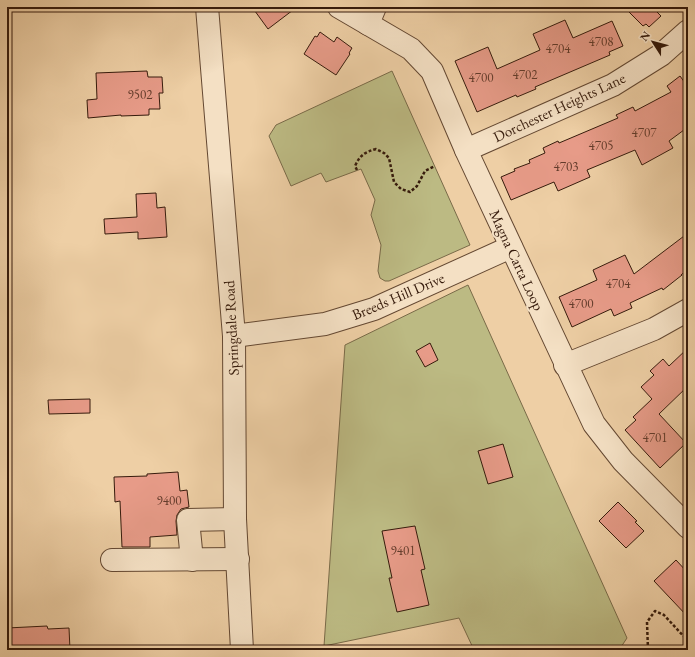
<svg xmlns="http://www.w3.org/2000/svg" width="695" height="657" font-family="'EB Garamond',serif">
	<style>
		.green { fill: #bcba83; stroke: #796a48 }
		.building { fill: #e79b88; stroke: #361b0c }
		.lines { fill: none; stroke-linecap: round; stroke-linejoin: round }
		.minor-casing { stroke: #644832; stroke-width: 24 }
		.path { stroke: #361b0c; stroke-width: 2.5; stroke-dasharray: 3 2; stroke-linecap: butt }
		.minor { stroke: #f4e0c4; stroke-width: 22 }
		.labels { text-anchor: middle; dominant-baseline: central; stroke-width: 4; stroke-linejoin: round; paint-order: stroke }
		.number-label { font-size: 13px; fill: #623b2b }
		.street-label { font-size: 15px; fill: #361b0c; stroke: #f4e0c4 }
	</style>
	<rect width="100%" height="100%" fill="#eecfa5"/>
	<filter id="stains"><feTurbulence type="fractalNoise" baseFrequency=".005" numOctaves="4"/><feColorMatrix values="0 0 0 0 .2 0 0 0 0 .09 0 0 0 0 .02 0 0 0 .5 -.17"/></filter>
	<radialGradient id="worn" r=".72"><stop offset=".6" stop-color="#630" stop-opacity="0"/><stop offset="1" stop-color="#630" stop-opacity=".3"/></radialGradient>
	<g class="green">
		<path d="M392 71 470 245 389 281H385L380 278 378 271 381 245 371 215 375 200 361 169 326 182 321 173 291 186 269 136 276 125Z"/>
		<path d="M468 285 627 638 619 650H474L459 618 324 646 345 345Z"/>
	</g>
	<g class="building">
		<path d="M252 7H297L268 29Z"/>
		<path d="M624 7H652L661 16 649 27 646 24 643 26Z"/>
		<path d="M565 20 573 38 612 21 623 46 609 52 610 55 535 87 536 89 517 97 516 95 477 112 455 61 488 47 497 69 540 50 533 34Z"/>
		<path d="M320 32 334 42 337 37 352 48 349 53 350 54 336 75 304 54 315 36 317 37Z"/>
		<path d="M147 71 148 77H162L163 93H159L160 109H149V115L121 116V115L88 118 87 100 97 99 96 73Z"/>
		<path d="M680 76 688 87V127L669 141 673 148 642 165 635 150 587 170 590 177 558 191 554 182 511 200 501 177 515 171 514 169 530 163 529 160 545 153 543 148 558 141 559 143 618 118 616 115 633 107 635 111 671 92 667 86Z"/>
		<path d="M156 193 157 208 165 207 167 237 138 239V232L105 234 104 219 137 217 136 194Z"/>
		<path d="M688 233V269L681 275H682L663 290 662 288 630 303 632 308 614 316 611 309 572 327 559 297 597 280 593 270 625 255 634 274Z"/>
		<path d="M430 343 438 360 425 367 416 351Z"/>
		<path d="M688 348V386L659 414 686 443 660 468 625 430 636 420 633 417 652 399 641 387 654 375 650 371 663 359 669 366Z"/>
		<path d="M90 399V413L49 414 48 400Z"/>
		<path d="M503 444 513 477 488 484 478 451Z"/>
		<path d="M178 472 180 491 187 490 189 507 181 509 177 515 176 521 177 535 150 537V547H122L120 501 115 502 114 477 147 476V474Z"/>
		<path d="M618 502 637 521 635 522 644 531 626 548 599 521Z"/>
		<path d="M415 526 425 569 421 570 429 605 397 612 389 578H392L382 531Z"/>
		<path d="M676 560 688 573V617L654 581Z"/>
		<path d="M47 626 48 629 69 628 70 650H7V628Z"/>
	</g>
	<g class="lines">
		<g class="minor-casing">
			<g id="minor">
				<path d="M207 7 234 336 235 519 242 650"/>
				<path d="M339 7 411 49 432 71 466 150 594 424 623 461 688 527"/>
				<path d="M368 24 375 7"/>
				<path d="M466 150 613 85 661 55 688 31"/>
				<path d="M234 336 325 324 374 309 511 247"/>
				<path d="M565 365 654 329 688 310"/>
				<path d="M112 560 238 559"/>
				<path d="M192 560 188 520 235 519"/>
			</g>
		</g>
		<g class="path">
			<path d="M357 170 355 166C360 155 365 152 376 149L384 153 389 158 394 182 401 189 410 192 417 186 425 171 435 166"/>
			<path d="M648 650 647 622 655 611 664 615 688 641"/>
		</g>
		<use href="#minor" class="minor"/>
	</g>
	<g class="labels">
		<g class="number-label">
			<text x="601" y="41">4708</text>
			<text x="558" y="48">4704</text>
			<text x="525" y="74">4702</text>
			<text x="481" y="77">4700</text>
			<text x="140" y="94">9502</text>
			<text x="644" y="132">4707</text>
			<text x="601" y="145">4705</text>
			<text x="566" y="166">4703</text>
			<text x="618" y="283">4704</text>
			<text x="581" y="303">4700</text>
			<text x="655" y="437">4701</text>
			<text x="169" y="500">9400</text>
			<text x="403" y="550">9401</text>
		</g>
		<g class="street-label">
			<text transform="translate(559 107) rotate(-25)">Dorchester Heights Lane</text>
			<text transform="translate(517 260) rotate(65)">Magna Carta Loop</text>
			<text transform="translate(398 296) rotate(-23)">Breeds Hill Drive</text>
			<text transform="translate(231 328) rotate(-93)">Springdale Road</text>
		</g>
	</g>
	<rect width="695" height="657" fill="none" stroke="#eecfa5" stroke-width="24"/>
	<rect x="8" y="8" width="679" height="641" fill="none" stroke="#361b0c" stroke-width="2"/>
	<rect x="12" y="12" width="671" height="633" fill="none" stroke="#361b0c"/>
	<g transform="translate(653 42) rotate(306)" stroke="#f4e0c4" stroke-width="3" paint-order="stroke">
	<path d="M0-3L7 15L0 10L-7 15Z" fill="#361b0c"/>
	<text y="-6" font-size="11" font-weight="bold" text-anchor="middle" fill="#361b0c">N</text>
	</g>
	<rect width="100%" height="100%" filter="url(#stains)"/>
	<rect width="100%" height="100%" fill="url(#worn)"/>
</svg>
